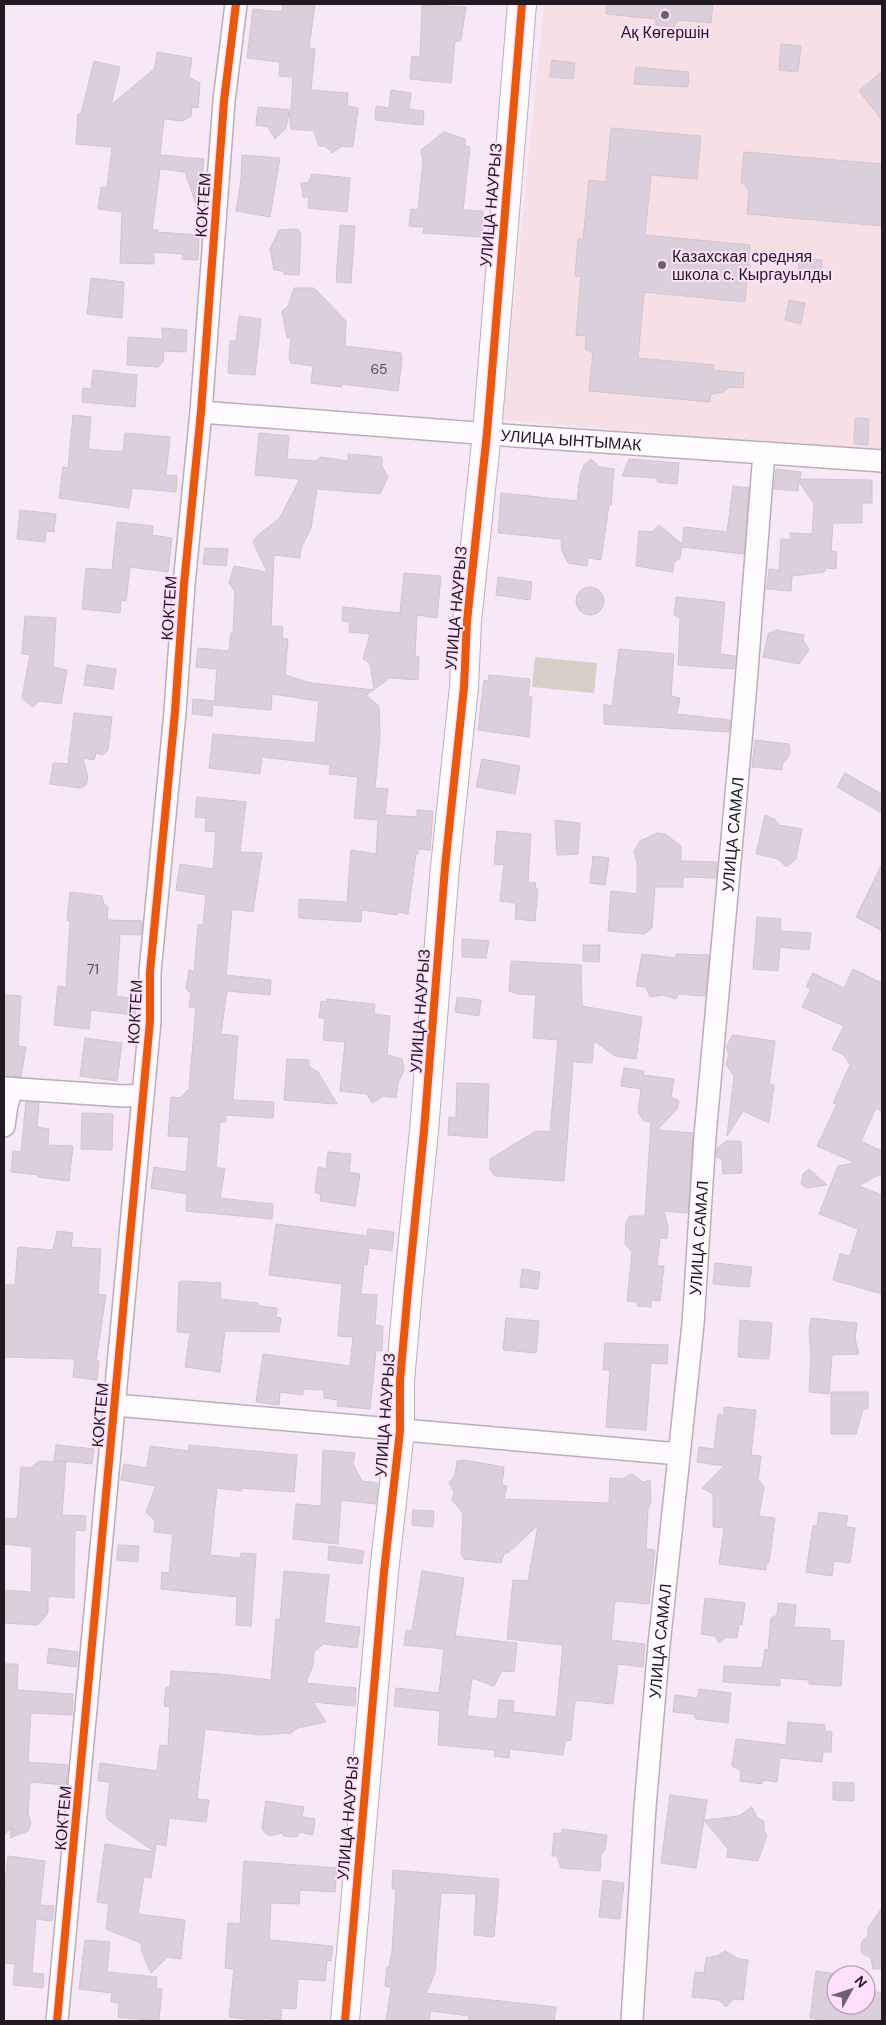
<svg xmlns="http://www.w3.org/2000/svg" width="886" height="2025" font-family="'DM Sans',sans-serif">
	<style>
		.education { fill: #f6e0e6 }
		.green { fill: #d5cfc7 }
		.building { fill: #dccfdc; stroke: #d0c4d0 }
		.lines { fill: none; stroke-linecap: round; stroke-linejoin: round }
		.street-casing { stroke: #baaeba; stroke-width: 24 }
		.secondary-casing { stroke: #baaeba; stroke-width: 30 }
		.street { stroke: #fefbfe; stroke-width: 21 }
		.secondary { stroke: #fefbfe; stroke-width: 28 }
		.cycleway-casing { stroke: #fee0fd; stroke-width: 11 }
		.cycleway { stroke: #e8590c; stroke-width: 8 }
		.poi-dot { fill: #6d616d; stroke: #fee0fd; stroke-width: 2 }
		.labels { text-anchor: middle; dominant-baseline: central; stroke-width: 4; stroke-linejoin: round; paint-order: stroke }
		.number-label { font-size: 14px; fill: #524852 }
		.poi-label { font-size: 16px; fill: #231923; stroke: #fee0fd }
		.street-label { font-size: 16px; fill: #231923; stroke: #fee0fd }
	</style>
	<rect width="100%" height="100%" fill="#f7e7f7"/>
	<path class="education" d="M544 4H882V452L502 420Z"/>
	<path class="green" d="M535 657 597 663 594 693 532 687Z"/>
	<g class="building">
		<path d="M283 4H315L309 48 315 49 311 90 348 93 347 106 358 108 353 147 342 146 332 153 325 146H319L314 131 291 129 289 112 286 128 275 139 268 127 256 125 258 107 291 110 293 77 279 76 280 62 247 58 253 9 282 12Z"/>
		<path d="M607 4H713L711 23 678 20 674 27 656 25V19L606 14Z"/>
		<path d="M422 5 466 7 461 40 455 42 451 83 410 79 412 56 420 57Z"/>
		<path d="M781 44 801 46 798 72 779 70Z"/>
		<path d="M157 52 192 58 189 77 200 83 198 108 192 107 191 116 182 121 164 119 160 155 204 159 198 210 185 172 160 169 152 230H158V232L199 235 198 260 182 259 183 254 154 252V264L120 263 122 212 98 209 101 187 107 188 112 147 76 144 78 114H81L94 61 120 67 111 105 155 68Z"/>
		<path d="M552 60 575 63 573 79 550 77Z"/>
		<path d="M636 67 689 72 688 87 634 84Z"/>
		<path d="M882 71V120L859 91Z"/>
		<path d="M391 90 411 93 409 109 424 111 423 125 375 120 376 106 389 108Z"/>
		<path d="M611 128 701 136 697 179 651 175 645 235 750 245 745 302 644 292 638 358 714 365 713 370 744 373 743 388 730 387 723 392 711 394 710 402 589 391 593 353 585 349 586 336 576 335 581 276H575L578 239H583L589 180 606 182Z"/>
		<path d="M444 132 465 139V146L470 147 463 210 483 211 482 237 423 233 424 227 409 226 411 209 418 210 423 162 421 150Z"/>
		<path d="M744 152 882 164V226L747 214 749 190 741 182Z"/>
		<path d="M242 155 280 158 270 217 236 211 241 179Z"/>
		<path d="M312 174 350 178 347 212 308 208 309 197H303L301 183H308Z"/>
		<path d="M340 225 355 226 351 283 336 282Z"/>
		<path d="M298 229 301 235 299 275 284 274V271L274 270 270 249 279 230Z"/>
		<path d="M799 258 822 260 821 281 798 280Z"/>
		<path d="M91 278 124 282 122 318 87 314Z"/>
		<path d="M294 288H314L346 321 345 346 401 353 402 360 398 391 342 384V387L311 383 313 366 291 363 289 356 291 338H287L282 311 288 306Z"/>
		<path d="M789 300 805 303 801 324 785 320Z"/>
		<path d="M239 316 261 319 255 375 228 373 230 341H236Z"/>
		<path d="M162 328 187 330 186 352 164 351 163 362 158 367 127 365 128 337 162 339Z"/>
		<path d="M93 370 137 375 135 407 82 402 83 388 91 389Z"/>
		<path d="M73 415 91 417 88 449 123 452 125 433 170 437 166 475 177 476 176 492 132 488 129 508 59 498 63 467 68 468Z"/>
		<path d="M855 418 869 419 868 445 854 444Z"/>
		<path d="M259 433 289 436 287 459 316 461 321 457 348 461V454L382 457V466L388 477 380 494 317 489 311 528 301 548 300 558 274 555 271 626 283 627 282 638 288 639 285 675 311 683 374 690 370 663 363 659 370 634 349 632 350 622 342 621 343 607 400 613 404 573 441 576 437 618 417 615 415 656 419 657 418 680 390 678 366 695 379 706 380 736 375 788 388 789 385 815 417 817V810L433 811 430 850 418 849V854H416L408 914 398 912 397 915 362 910 361 922 299 918V899L347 902 351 850 376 854 378 820 354 818 358 777 329 774 330 765 262 757 260 774 209 768 213 734 315 743 319 701 272 694 271 710 214 705 217 669 196 667 198 648 229 651 231 633H233L235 592 229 583 234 566 267 572 253 542 258 535 279 519 300 479 255 475Z"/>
		<path d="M591 459 600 467 614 469 611 505H609L601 560 588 558 587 566 568 563 562 551 561 539 498 533 501 493 577 501 580 476 584 465Z"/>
		<path d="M629 459 679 463 677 484 657 482 658 478 622 476Z"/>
		<path d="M776 469 801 472 800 479 872 480V503H862V523H833L831 551 837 552 836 569 826 568 824 572 792 576 791 591 767 589 769 569 779 570 781 539 790 540V533L812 534 814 504 799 482 798 491 774 489Z"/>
		<path d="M733 486 749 488 744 554 682 547 684 527 727 532Z"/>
		<path d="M20 510 56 514 54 532 46 531 45 542 17 539Z"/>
		<path d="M117 522 153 526 152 535 172 538 168 572 130 567 126 601 121 600 120 613 82 609 86 568 112 570Z"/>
		<path d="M659 525 682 544 680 558 674 562 673 572 636 566 639 531 651 532Z"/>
		<path d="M205 548 228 549 226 566 203 564Z"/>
		<path d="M498 577 532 582 530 600 496 595Z"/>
		<circle cx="590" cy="601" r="14"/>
		<path d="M676 597 725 602 720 654 735 656 734 669 678 665 680 618 674 615Z"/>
		<path d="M25 616 56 618 53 667 67 670 61 704 40 701 32 707 22 698 30 655 22 654Z"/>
		<path d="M776 630 804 635 803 640 809 650 799 664 763 657 768 634Z"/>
		<path d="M619 649 674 654 671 696 680 698 677 714 730 720 729 732 604 724V704L612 706Z"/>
		<path d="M87 665 116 669 113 689 84 685Z"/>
		<path d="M489 675 530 679 528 696 532 697 529 737 478 730 484 680 488 681Z"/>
		<path d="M193 699 213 701 212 716 192 714Z"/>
		<path d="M74 713 112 717 108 750 102 755 96 753 94 760 83 758 88 778 86 785 81 788 50 784 53 763 68 764Z"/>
		<path d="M755 740 789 744 790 753 787 759 783 762 782 770 752 767Z"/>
		<path d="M482 759 520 766 515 794 476 787Z"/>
		<path d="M845 773 882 794V813L837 787Z"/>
		<path d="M197 797 246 802 240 852 262 853 253 912 232 909 226 975 271 980 270 995 227 991 221 1034 238 1036 233 1100 274 1102 273 1118 226 1115V1122H220L216 1167 225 1169 220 1198 273 1204 272 1219 186 1211 187 1194 151 1188 154 1167 186 1172 189 1137 168 1136 171 1097 180 1098 189 1089 196 1008 189 1007 191 994 186 989 189 970 194 971 198 925H203L206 895 176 890 180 864 213 869 216 832 205 831 206 818 195 817Z"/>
		<path d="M765 815 774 819 779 825 802 829 796 859 786 867 778 859 756 854Z"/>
		<path d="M555 820 580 823 578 854 557 855Z"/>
		<path d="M497 831 531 834 528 882 536 883 535 889H538L535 921 515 919 516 903 500 901 504 865 494 864Z"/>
		<path d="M657 833 665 834 681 846V861L717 862 716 878 683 877V887H655L652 928 644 934 608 931 611 891 637 894V862L634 852 640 841Z"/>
		<path d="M593 856 609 858 605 885 590 883Z"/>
		<path d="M882 864V931L856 917Z"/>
		<path d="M70 892 102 896 104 904 108 907 107 920 142 921 141 935 120 934 116 996 137 999 135 1015 91 1010 89 1029 54 1025 58 986 66 987 70 921 67 920Z"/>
		<path d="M757 917 781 919 780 931 811 933 809 950 780 947 778 971 753 969Z"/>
		<path d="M462 939 489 941 486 958 462 957Z"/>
		<path d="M583 945H600L599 962 583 961Z"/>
		<path d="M642 954 676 958V954L709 955 705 996 678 994 676 999 663 995 650 997 646 987 636 986Z"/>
		<path d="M511 961 581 965 582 1006 642 1017 636 1059 615 1056 594 1041 592 1063 573 1062 564 1181 495 1176 490 1170V1159L536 1131 550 1132 558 1040 533 1038 536 995 518 994 509 991Z"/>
		<path d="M853 969 882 983V1111L876 1108 861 1141 882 1151V1176L880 1174 859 1186 882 1195V1294L833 1280 840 1254 850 1256 858 1229 819 1214 838 1166 856 1163 817 1146 837 1104 833 1103 850 1065 844 1055 832 1049 844 1026 802 1007 811 989 806 987 813 973 844 988Z"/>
		<path d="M4 995 21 996 18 1046 26 1047 21 1077 4 1076Z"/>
		<path d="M457 997 481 1000 479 1016 455 1012Z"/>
		<path d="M327 999 375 1004 374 1014 390 1016 387 1055 402 1059 404 1070 398 1083 396 1098 383 1096 372 1103 367 1094 340 1091 345 1042 323 1040 325 1018H319L321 1001 326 1002Z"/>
		<path d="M733 1035 775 1041 769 1084 774 1085 769 1123 743 1111 727 1136 734 1076 726 1065 729 1054 726 1047Z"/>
		<path d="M85 1038 122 1043 117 1081 80 1076Z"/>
		<path d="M287 1059 309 1060V1067L318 1072 337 1104 284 1100Z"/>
		<path d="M624 1068 644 1071 643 1075 674 1079 671 1097 679 1101 677 1109 657 1130 693 1133 688 1213 664 1211 668 1227 667 1239 660 1238 657 1266H664L660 1301 651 1300V1307L637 1306 638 1302 627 1301 632 1252 625 1244 626 1222 630 1216H645L651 1122 644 1121 638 1112 641 1089 621 1086Z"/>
		<path d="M457 1083 489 1084 487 1138 448 1135 449 1117 456 1118Z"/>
		<path d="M26 1102 39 1103 37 1127 49 1129 48 1145 73 1146 69 1181 38 1177V1175L11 1172 13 1151 21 1152Z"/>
		<path d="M82 1113 113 1114 112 1150 81 1149Z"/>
		<path d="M726 1141H741L742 1173 723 1174 722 1159 716 1157 717 1149Z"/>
		<path d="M328 1152 351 1154 349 1172 360 1174 355 1206 320 1201 321 1195 315 1192 318 1167 326 1169Z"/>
		<path d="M809 1169 827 1185 806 1188 801 1184 803 1174Z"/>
		<path d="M276 1224 367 1236 368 1229 394 1232 392 1251 369 1248 367 1265 364 1264 361 1294 377 1295 375 1325 383 1326 382 1351 376 1350 370 1409 337 1406 338 1400 324 1398V1390L303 1389V1395L280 1392 279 1405 256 1402 263 1354 350 1366 353 1337 338 1336 342 1284 269 1275Z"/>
		<path d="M57 1231 73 1233 71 1247 101 1249 98 1294 106 1295 96 1361H99L97 1380 73 1377 75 1359 4 1357V1285H15L18 1247 53 1250Z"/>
		<path d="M715 1263 752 1267 749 1287 713 1284Z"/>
		<path d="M522 1269 540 1272 538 1289 520 1287Z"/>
		<path d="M185 1281 221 1283 220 1299 258 1303V1306L277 1308 276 1317 281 1318 279 1332 225 1331 220 1372 185 1367 190 1333 177 1332 179 1282Z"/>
		<path d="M506 1318 539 1321 536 1353 503 1350Z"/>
		<path d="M811 1318 857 1323 855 1339 859 1354 832 1355 829 1394 809 1392 811 1354 809 1332Z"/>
		<path d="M740 1320 772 1323 769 1359 738 1357Z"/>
		<path d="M605 1343 668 1345 667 1364 651 1363 646 1430 606 1427 610 1370H603Z"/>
		<path d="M831 1392H868V1409H863L856 1434H831Z"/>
		<path d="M724 1407 756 1410 751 1455 761 1456 758 1480 764 1486 759 1516 775 1518 769 1563H766V1570L719 1564 724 1528 713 1527V1494L702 1488 724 1466 697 1462 699 1447 714 1449 718 1414 724 1415Z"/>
		<path d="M56 1445 94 1449 92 1464 54 1460Z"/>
		<path d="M189 1445 297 1455 294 1492 242 1488V1491L217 1488 210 1555 240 1558 241 1553 256 1554 251 1626 236 1625 237 1597 161 1589 162 1572 169 1573 173 1534 154 1532 155 1521 146 1512 156 1486 121 1480 124 1464 147 1468 150 1446 189 1451Z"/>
		<path d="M323 1450 355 1453 353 1464 362 1481 378 1483 376 1504 341 1500 338 1544 293 1539 296 1504 321 1506Z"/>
		<path d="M464 1460 504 1467 502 1485 507 1486 504 1499 609 1503 610 1478 622 1479 632 1474 643 1482 650 1480 651 1502 648 1509 646 1549 655 1550 649 1604 615 1601 611 1640 645 1644 643 1667 618 1664 613 1704 575 1700 571 1740 565 1741 563 1755 510 1749 509 1758 494 1756 495 1750 438 1745 440 1711 394 1706 396 1688 439 1693 444 1649 404 1645 406 1630 412 1631 422 1571 464 1578 455 1636 517 1643 514 1672 502 1671 494 1686 472 1678 467 1716 497 1719 499 1700 514 1701 513 1712 556 1717 563 1645 507 1639 513 1580 528 1581 538 1525 509 1552 504 1554 501 1563 464 1559 461 1554 463 1513 452 1500 454 1492 449 1483 455 1475 457 1461Z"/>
		<path d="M39 1461 66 1462 62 1515 86 1516 85 1531 75 1530 74 1598 48 1596V1613L38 1625 4 1623V1590L31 1592 32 1547 4 1544V1518L17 1519 21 1467 30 1468Z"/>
		<path d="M413 1510 434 1511 433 1527 412 1525Z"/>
		<path d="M819 1512 848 1516 846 1527 855 1528 850 1563 834 1561 832 1576 806 1572 813 1526 817 1525Z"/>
		<path d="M118 1545 139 1546 138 1562 117 1560Z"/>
		<path d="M329 1546 364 1551 362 1564 328 1560Z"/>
		<path d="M284 1571 329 1575 324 1623 360 1627 357 1648 323 1644 314 1652 313 1665 306 1683 356 1688 355 1706 313 1702 326 1722 297 1728 291 1733 261 1735 205 1729 197 1799 209 1800 206 1822 169 1818 166 1846 156 1844 155 1852 108 1820 106 1815 110 1782 98 1781 100 1763 157 1771 160 1745 168 1746 170 1707 164 1706 166 1687 170 1688 171 1671 220 1674 271 1680 276 1619 280 1620Z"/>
		<path d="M705 1598 745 1603 742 1625 739 1624 737 1638 726 1637 719 1643 715 1636 701 1634Z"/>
		<path d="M778 1603 796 1605 794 1627 830 1629V1640L844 1641 841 1686 809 1684V1680L780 1678V1686L723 1682 724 1666 762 1668 765 1649 768 1650 771 1618 777 1615Z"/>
		<path d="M49 1648 78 1652 76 1667 47 1663Z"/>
		<path d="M4 1664H18L17 1690 73 1694 72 1715 31 1713 28 1762 68 1765 66 1785 30 1782 28 1813 31 1823 28 1831 10 1838 12 1828 4 1835Z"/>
		<path d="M699 1689 731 1693 728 1723 696 1719 694 1714 673 1712 675 1695 698 1698Z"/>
		<path d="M788 1722 825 1725V1731L832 1732 831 1752H823L822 1762 780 1758 777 1782 763 1780 762 1784 740 1781 741 1771 732 1766 736 1739 786 1745Z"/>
		<path d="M833 1782 854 1783V1801L833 1800Z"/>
		<path d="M670 1795 707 1800 704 1820 739 1816 752 1807 757 1818 764 1821V1831L767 1835 758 1861 727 1857 728 1849 704 1820 696 1868 661 1863Z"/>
		<path d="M266 1801 304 1807 302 1817 315 1819 313 1835 299 1832 297 1837 284 1836 282 1833 270 1836 264 1832 262 1828Z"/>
		<path d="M562 1829 607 1835 605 1850 601 1854 600 1871 561 1868 557 1856H552L554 1833 562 1834Z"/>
		<path d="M105 1844 155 1852 151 1878 144 1877 138 1914 185 1920 181 1959 168 1957 151 1973 142 1952 141 1943 106 1929 109 1904 97 1902Z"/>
		<path d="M8 1856 45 1861 40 1905 54 1906 52 1921 36 1919 32 1973 44 1974 43 1988 13 1985 15 1964 4 1963V1892Z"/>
		<path d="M244 1861 337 1868 335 1892 300 1890 299 1904 271 1903 269 1940 333 1946 331 1961 327 1960 325 1981 298 1979 296 2009 282 2008 281 2020 263 2018V2021H245V2019L229 2017 234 1969 225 1968 228 1923 240 1924Z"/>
		<path d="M393 1870 499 1879 494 1937 474 1935 476 1894 441 1893 435 1973 426 1993 556 2007 554 2021H469V2016L431 2011 429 2021H386L391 1987 385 1986 387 1967H389L392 1951 396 1889H392Z"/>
		<path d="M603 1880 624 1883 620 1919 599 1917Z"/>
		<path d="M882 1908V1969H873L871 1958 861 1953V1946L862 1941 868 1935V1928Z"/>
		<path d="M85 1940 110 1942 107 1972 157 1977 156 1988 162 1989 159 2021 118 2017 119 2003 111 2002 112 1993 79 1989Z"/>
		<path d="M725 1951 739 1959 748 1960 743 2000 734 1999 726 2007 719 2000 692 1997 695 1972 704 1973 706 1958 717 1956Z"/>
		<path d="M816 1971 836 1974V2005H866V1990L882 1993V2021H830L810 2018Z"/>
	</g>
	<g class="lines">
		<g class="street-casing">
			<g id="street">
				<path id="s1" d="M201 412 516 436 882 461"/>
				<path d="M4 1088 123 1096 142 1095"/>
				<path d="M4 1126 7 1105 12 1089"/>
				<path d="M115 1405 679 1454"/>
				<path d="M57 2021 150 1021V972L175 712 184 584 201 412 224 101 236 4"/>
				<path id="s2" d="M632 2021 645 1807 659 1645 693 1324 705 1136 745 696 764 453"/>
			</g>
		</g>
		<g class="secondary-casing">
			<path id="secondary" d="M345 2021 384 1572 400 1431V1381L408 1290 424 1131 445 867 464 687 467 621 487 433 522 4"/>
		</g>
		<use href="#street" class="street"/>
		<use href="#secondary" class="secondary"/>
		<g class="cycleway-casing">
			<g id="cycleway">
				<path d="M57 2021 150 1021V972L175 712 184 584 201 412 224 101 236 4"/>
				<path d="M345 2021 384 1572 400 1431V1381L408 1290 424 1131 445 867 464 687 467 621 487 433 522 4"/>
			</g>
		</g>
		<use href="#cycleway" class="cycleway"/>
	</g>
	<g class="poi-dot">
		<circle cx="665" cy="15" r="5"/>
		<circle cx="662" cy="265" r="5"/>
	</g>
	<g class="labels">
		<g class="number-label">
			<text x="379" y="369">65</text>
			<text x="93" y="969">71</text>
		</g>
		<g class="poi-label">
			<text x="665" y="32">Ақ Көгершін</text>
			<text x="672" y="256" text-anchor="start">Казахская средняя<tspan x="672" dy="18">школа с. Кыргауылды</tspan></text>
		</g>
		<g class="street-label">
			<text transform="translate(203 205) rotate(-86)">КОКТЕМ</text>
			<text transform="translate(491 205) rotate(-85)">УЛИЦА НАУРЫЗ</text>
			<text stroke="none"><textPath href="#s1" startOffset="371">УЛИЦА ЫНТЫМАК</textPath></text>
			<text transform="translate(169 608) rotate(-86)">КОКТЕМ</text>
			<text transform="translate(456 608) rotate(-85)">УЛИЦА НАУРЫЗ</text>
			<text stroke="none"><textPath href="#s2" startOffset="1191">УЛИЦА САМАЛ</textPath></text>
			<text transform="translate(420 1011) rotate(-86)">УЛИЦА НАУРЫЗ</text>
			<text transform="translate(135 1012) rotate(-87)">КОКТЕМ</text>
			<text stroke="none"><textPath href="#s2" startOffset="786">УЛИЦА САМАЛ</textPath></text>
			<text transform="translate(100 1415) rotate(-85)">КОКТЕМ</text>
			<text transform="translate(385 1415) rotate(-86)">УЛИЦА НАУРЫЗ</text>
			<text stroke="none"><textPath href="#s2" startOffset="381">УЛИЦА САМАЛ</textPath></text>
			<text transform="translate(63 1818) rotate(-85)">КОКТЕМ</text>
			<text transform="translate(348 1818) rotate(-85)">УЛИЦА НАУРЫЗ</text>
		</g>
	</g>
	<rect width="886" height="2025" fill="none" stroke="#231923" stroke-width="10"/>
	<g transform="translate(851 1990) rotate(50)"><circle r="24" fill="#fee0fd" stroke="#a690a6"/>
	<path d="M0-4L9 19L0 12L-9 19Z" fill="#6d616d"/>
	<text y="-8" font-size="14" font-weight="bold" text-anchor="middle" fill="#231923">N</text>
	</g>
</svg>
